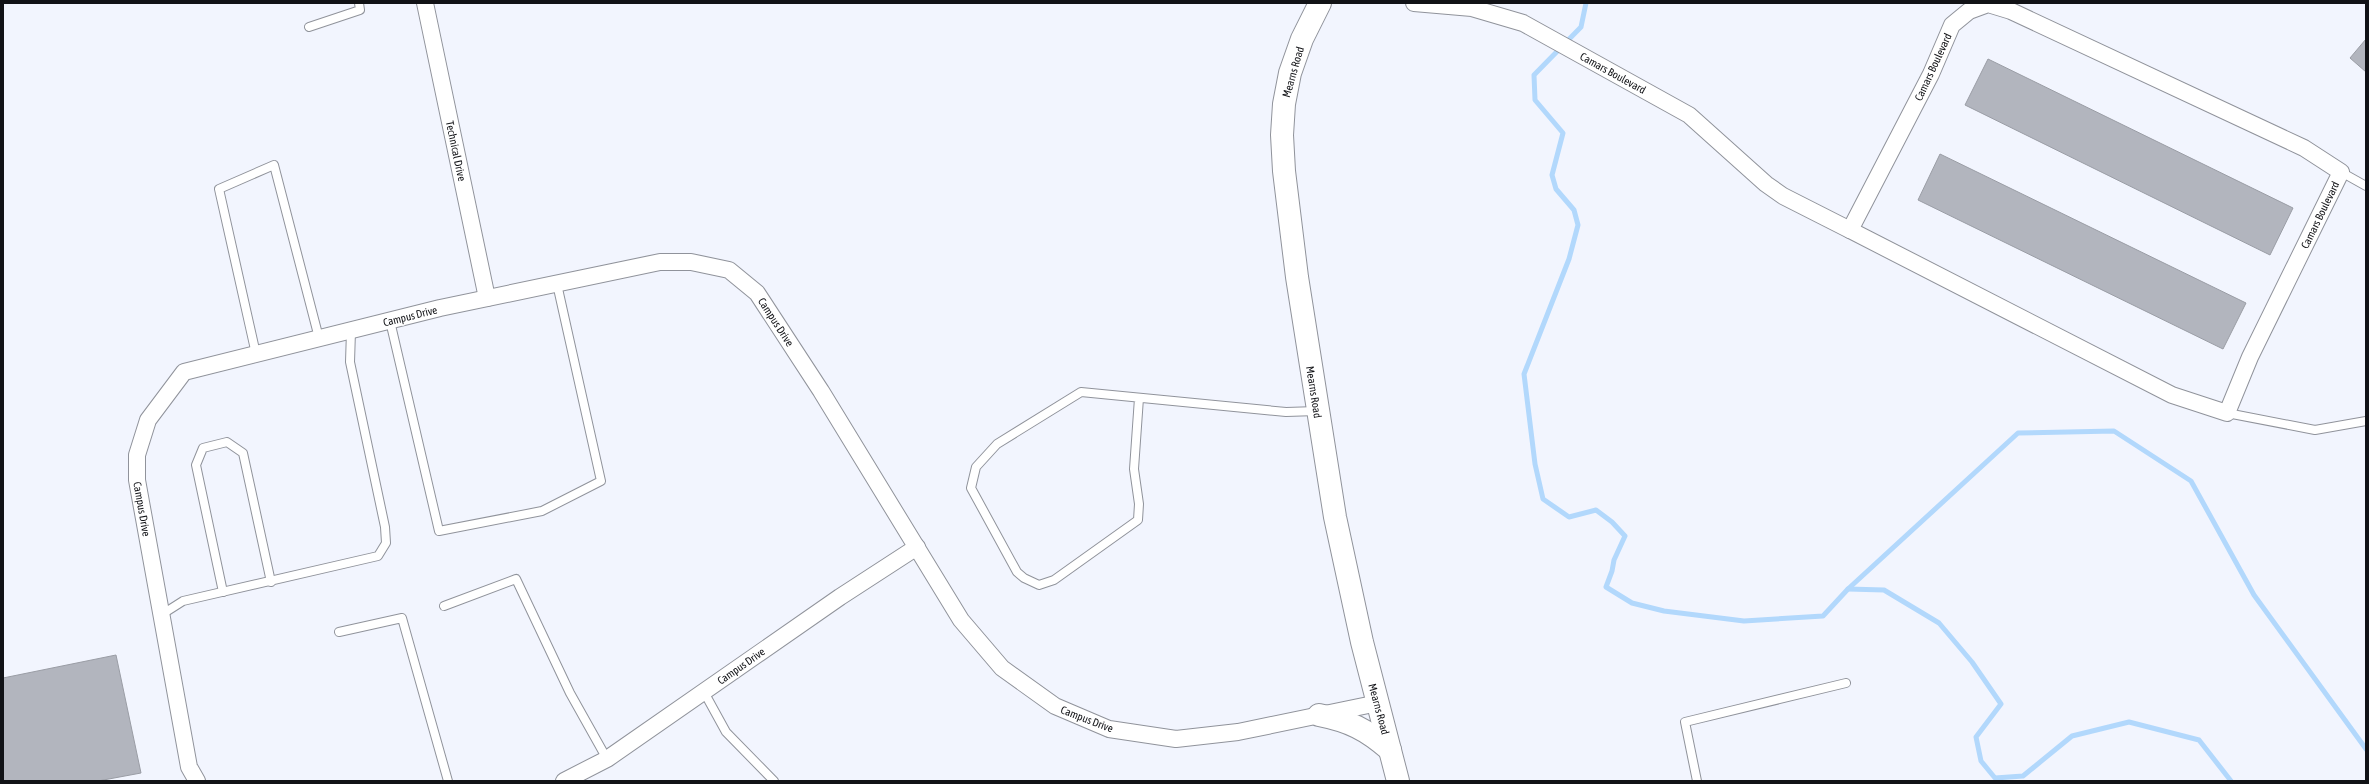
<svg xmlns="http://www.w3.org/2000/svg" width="2369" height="784" font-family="'Asap Condensed',sans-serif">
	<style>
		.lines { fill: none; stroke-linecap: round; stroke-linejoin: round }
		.stream { stroke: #b2d8fc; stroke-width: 5 }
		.building { fill: #b2b5be; stroke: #9a9da5 }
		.lane-casing { stroke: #90939b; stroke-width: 10 }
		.street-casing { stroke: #90939b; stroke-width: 18 }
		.secondary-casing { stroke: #90939b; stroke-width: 24 }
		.lane { stroke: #fff; stroke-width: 8 }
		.street { stroke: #fff; stroke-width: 16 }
		.secondary { stroke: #fff; stroke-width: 22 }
		.labels { text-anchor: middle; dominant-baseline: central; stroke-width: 3; stroke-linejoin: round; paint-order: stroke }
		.street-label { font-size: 11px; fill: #111216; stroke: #fff }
	</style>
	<rect width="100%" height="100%" fill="#f2f5fe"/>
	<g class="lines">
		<g class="stream">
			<path d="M1586 3 1581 27 1534 75 1535 100 1563 133 1552 175 1556 189 1574 210 1578 225 1569 259 1524 374 1535 464 1543 499 1569 517 1596 510 1612 522 1625 536 1614 560 1612 571 1606 587 1632 603 1664 611 1744 621 1823 616 1848 589 2018 433 2114 431 2191 481 2254 595 2366 749"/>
			<path d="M1848 589 1884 590 1939 623 1972 662 2001 704 1976 737 1981 761 1995 778 2023 776 2072 736 2129 722 2199 740 2231 781"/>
		</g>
	</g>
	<g class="building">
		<path d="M2366 39V72L2350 58Z"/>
		<path d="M1988 59 2293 208 2270 255 1965 105Z"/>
		<path d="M1940 154 2246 303 2223 349 1918 200Z"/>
		<path d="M116 655 141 773 98 781H3V678Z"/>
	</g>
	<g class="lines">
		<g class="lane-casing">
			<g id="lane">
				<path d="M309 27 360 10 359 3"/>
				<path d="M2341 172 2366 186"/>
				<path d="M390 321 439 531 542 511 601 481 557 284"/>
				<path d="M256 354 219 189 274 165 319 338"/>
				<path d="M1139 398 1134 469 1139 504 1138 520 1054 580 1039 585 1024 578 1017 572 971 488 976 467 997 444 1081 392 1286 412 1317 411"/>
				<path d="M2227 413 2315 430 2366 421"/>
				<path d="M223 592 196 465 203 448 227 442 243 453 271 582"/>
				<path d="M444 606 516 579 570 693 607 759"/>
				<path d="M161 615 183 601 378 556 386 543 385 527 350 362 351 331"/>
				<path d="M339 632 402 618 448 781"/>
				<path d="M704 692 726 732 774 781"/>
				<path d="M1697 781 1685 722 1846 683"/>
			</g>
		</g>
		<g class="street-casing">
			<g id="street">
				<path d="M425 3 487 298"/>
				<path d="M1414 3 1472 8 1523 23 1689 115 1766 184 1783 196 1850 230"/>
				<path d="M1988 4 2011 11 2304 148 2341 172 2250 357 2227 413 2172 395 1850 230 1931 74 1952 25 1969 11Z"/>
				<path d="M197 781 189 767 137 480V455L148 420 184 372 440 308 660 262H691L729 270 757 293 821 391 961 620 1002 668 1055 706 1109 729 1176 739 1238 732 1378 703"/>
				<path d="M564 781 607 759 840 597 917 547"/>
			</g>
		</g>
		<g class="secondary-casing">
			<g id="secondary">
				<path d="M1320 3 1302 39 1290 73 1284 104 1282 135 1284 171 1297 277 1335 517 1362 642 1398 781"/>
				<path d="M1319 715C1349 721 1366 729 1390 750"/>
			</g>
		</g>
		<use href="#lane" class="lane"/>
		<use href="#street" class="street"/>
		<use href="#secondary" class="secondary"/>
	</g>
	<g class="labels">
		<g class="street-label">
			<text transform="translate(1933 67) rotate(-65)">Camars Boulevard</text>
			<text transform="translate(1293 72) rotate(-74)">Mearns Road</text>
			<text transform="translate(1613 73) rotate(29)">Camars Boulevard</text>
			<text transform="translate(456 151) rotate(78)">Technical Drive</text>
			<text transform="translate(2320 215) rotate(-64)">Camars Boulevard</text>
			<text transform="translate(410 316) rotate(-14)">Campus Drive</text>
			<text transform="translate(776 322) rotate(57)">Campus Drive</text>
			<text transform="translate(1314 392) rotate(81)">Mearns Road</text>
			<text transform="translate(142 509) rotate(80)">Campus Drive</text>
			<text transform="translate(741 666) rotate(-35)">Campus Drive</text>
			<text transform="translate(1379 709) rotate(75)">Mearns Road</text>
			<text transform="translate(1087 719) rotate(21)">Campus Drive</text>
		</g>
	</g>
	<rect width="2369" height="784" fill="none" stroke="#111216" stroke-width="8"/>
</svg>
